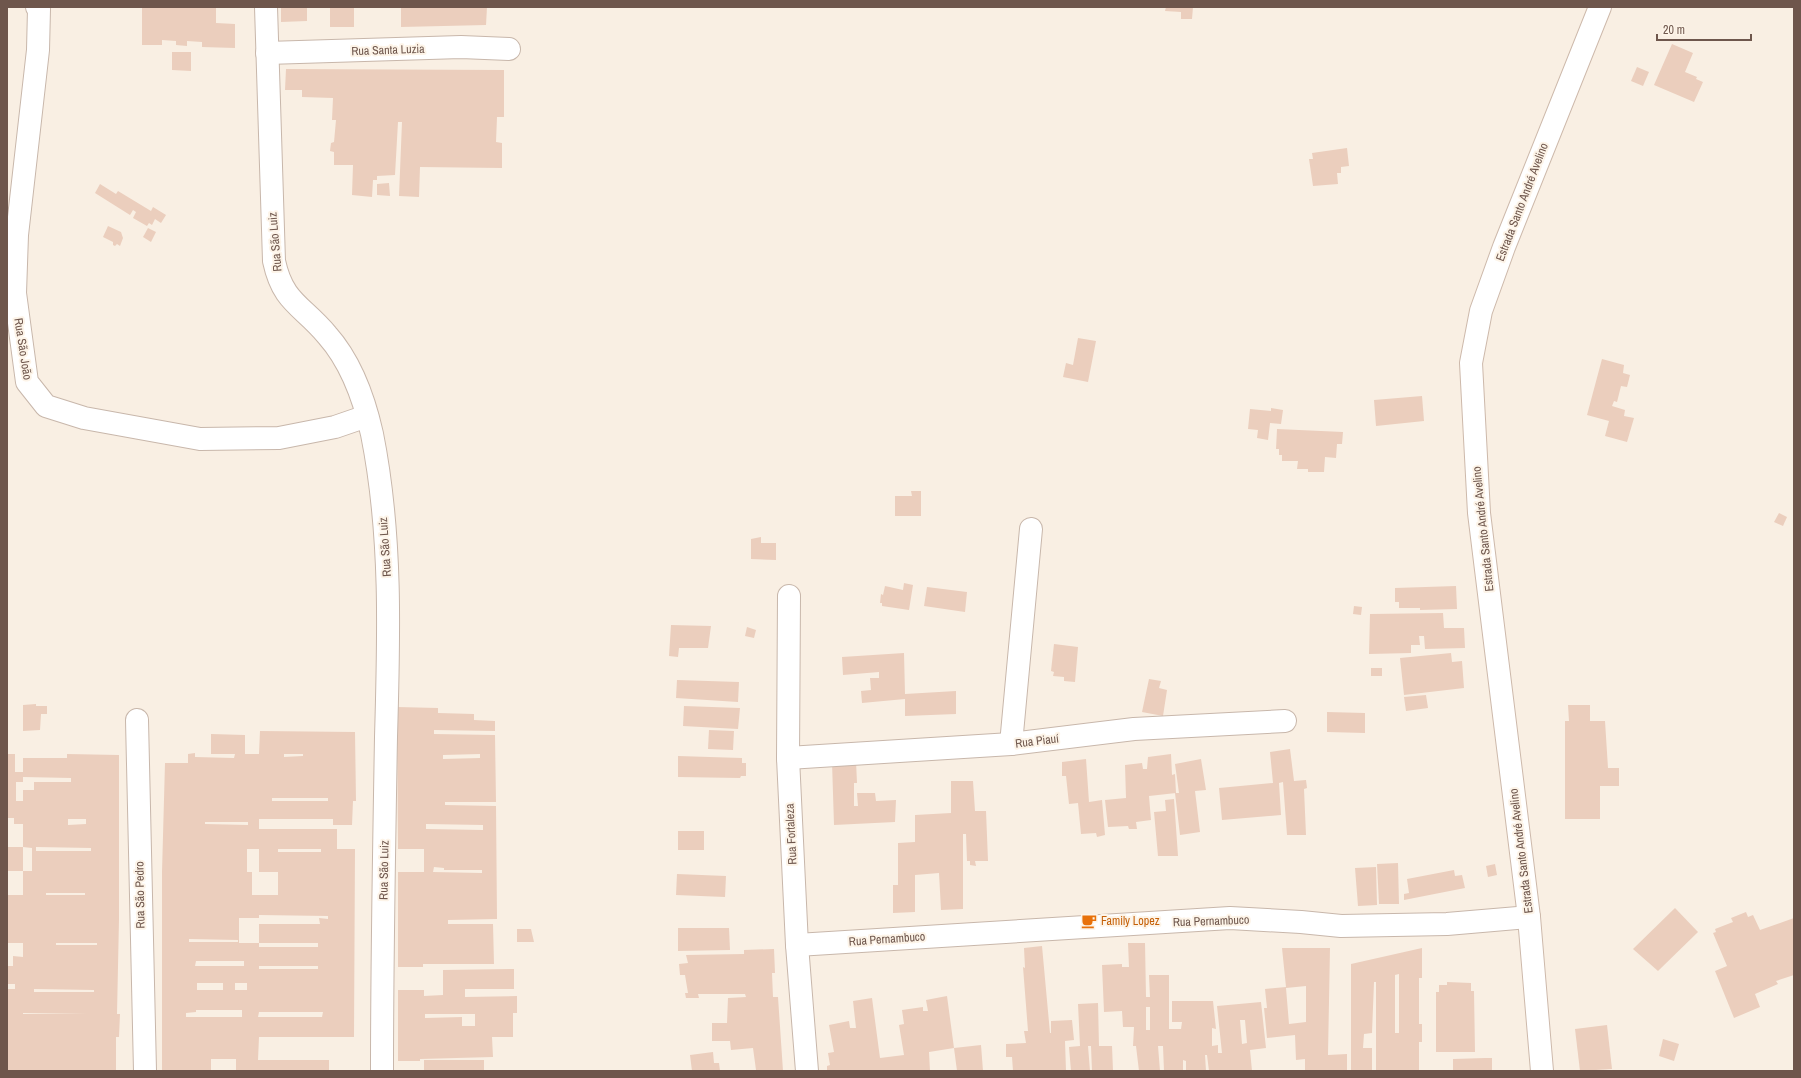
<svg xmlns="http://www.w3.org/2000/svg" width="1801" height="1078" font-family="'Archivo Narrow',sans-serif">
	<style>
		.building { fill: #ebcebd; fill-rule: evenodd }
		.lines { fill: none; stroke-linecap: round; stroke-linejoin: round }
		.minor-casing { stroke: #c8b7ab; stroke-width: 24 }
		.secondary-casing { stroke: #cdb9ab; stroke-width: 24 }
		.minor { stroke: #fff; stroke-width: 22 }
		.secondary { stroke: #fff; stroke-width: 22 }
		.labels { text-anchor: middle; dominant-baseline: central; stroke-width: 4; stroke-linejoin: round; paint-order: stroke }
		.street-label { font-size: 12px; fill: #6e564c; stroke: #fdf4e8 }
		.food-label { font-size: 12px; fill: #c56008; stroke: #fdf4e8; text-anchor: start }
	</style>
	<rect width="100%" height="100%" fill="#f9efe3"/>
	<g class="building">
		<path d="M142 7H216V23L235 24V48L202 47V42L187 41V46L176 45V41L162 40V45H142Z"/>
		<path d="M281 7H307V21L281 22Z"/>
		<rect x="330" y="7" width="24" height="20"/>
		<path d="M401 7H487L486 25 401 27Z"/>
		<path d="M1166 7H1193L1192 19H1181V12L1165 11Z"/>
		<path d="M1672 44 1693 53 1685 72 1697 77 1696 79 1703 82 1694 102 1654 85Z"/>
		<path d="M172 52H191V71L172 70Z"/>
		<path d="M1637 67 1649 72 1643 86 1631 81Z"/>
		<path d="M286 69 504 70V117H497L496 142 502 143V168L420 167 419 197 399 196 402 122H398L395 175 377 176V180H373L372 197 352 195 353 165H334V152L330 151 331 143 334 142 336 120H332L333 98 302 97V90H285Z"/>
		<path d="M1347 148 1349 166 1341 167V173H1337L1338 184 1313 186 1309 159H1313L1312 153Z"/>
		<path d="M389 183 390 196 377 195V184Z"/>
		<path d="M100 184 116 194 118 191 151 211 153 207 166 215 161 223 155 219 152 225 149 223 147 226 133 218 136 212 133 210 130 215 95 193Z"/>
		<path d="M108 226 121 232 123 238 120 246 117 244 115 246 113 245V242L103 237Z"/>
		<path d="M148 228 156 232 151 242 143 237Z"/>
		<path d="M1078 338 1096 341 1088 382 1063 377 1066 363 1073 365Z"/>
		<path d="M1602 359 1624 365 1623 373 1630 375 1627 387 1621 386 1617 402 1614 401 1612 406 1625 410 1624 416 1634 418 1627 442 1605 436 1609 421 1587 415Z"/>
		<path d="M1422 396 1424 421 1376 426 1374 400Z"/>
		<path d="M1271 408 1283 410 1281 424 1270 423 1268 440 1257 438 1258 430 1248 429 1250 409 1271 411Z"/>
		<path d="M1277 429 1343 432 1342 444H1337L1336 458 1325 457 1324 472H1308V469H1297L1298 461H1282V455H1279V449H1276Z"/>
		<path d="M911 491H921V516H895V496H912Z"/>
		<path d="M1779 513 1787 517 1783 526 1774 522Z"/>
		<path d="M761 537V543H776V560L751 559V539Z"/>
		<path d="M904 583 913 585 909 610 882 606V603H880L881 594 883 595 885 586 903 590Z"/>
		<path d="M1456 586 1457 609 1420 610V608H1399V602H1395V588Z"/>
		<path d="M927 587 967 592 965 612 924 606Z"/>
		<path d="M1354 606 1362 607 1361 615 1353 614Z"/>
		<path d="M1443 613 1444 628H1464L1465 648 1425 649 1424 636H1419L1420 645H1411V653L1369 654 1370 614Z"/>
		<path d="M671 625 711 626 708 648H679L678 657 669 656Z"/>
		<path d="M747 627 756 630 754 638 745 636Z"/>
		<path d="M1054 644 1078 647 1075 682 1064 681V677L1053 676 1054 672 1051 671Z"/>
		<path d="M904 653 905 694 956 691V714L905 716V699L862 703 861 691 871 690 870 678H879V672L843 675 842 657Z"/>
		<path d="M1451 653 1452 662 1462 661 1464 688 1404 695 1400 658Z"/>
		<rect x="1371" y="668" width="11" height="8"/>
		<path d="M1149 679 1161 681 1159 688 1167 690 1163 716 1142 712Z"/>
		<path d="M677 680 739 682 738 702 676 698Z"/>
		<path d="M1426 695 1428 708 1406 711 1404 697Z"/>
		<path d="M36 704V706H47V714H41L40 730 23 731V705Z"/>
		<path d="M1568 705H1590V721H1605L1608 768H1619V786H1600V819H1565V721H1569Z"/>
		<path d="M684 706 740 708 738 729 683 726Z"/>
		<path d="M397 707 438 708V713L474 714V720L495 721V731L434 730V734L495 735 496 802H445V805L496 806 497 919 448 920V924H493L494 964H423V967H398V872H424V849H398ZM480 754V758L443 759V755ZM426 824 483 825V830L426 829ZM434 867 444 868V870H482V873L433 872Z"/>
		<path d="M1327 712 1365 713V733L1327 732Z"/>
		<path d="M709 730 734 731 733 750 708 749Z"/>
		<path d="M260 731 355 732 356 801H353L352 825H333V819H259V829H337V849H355L354 1037H259L258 1060H329V1071H236V1059H211V1071H162V872L165 763H188V754L195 753V757L234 758 235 754H211V734L245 735V754H259ZM284 754H303V756L284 757ZM272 798H328V801H272ZM205 822H248V825L205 824ZM247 849H259V872H278V895H252V872H247ZM278 849H321V852H278ZM259 915 328 916V919L319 918 320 924H259V943H318V947H259V943H239V918H259ZM189 939 238 940V942H189ZM196 961H244V966H195ZM259 966H318V969H259ZM197 983H223V990H197ZM235 983H247V990H235ZM196 1010H242V1017H186V1013L196 1012ZM259 1012H323L322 1017H258Z"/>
		<path d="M1290 749 1294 781 1306 780 1307 788 1304 789 1306 835H1287L1283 782 1279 783 1281 815 1222 820 1219 788 1273 783 1270 752Z"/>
		<path d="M7 754H15V772H23V758H67V754L119 755V919L117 1014H120L119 1037H116V1071H7V989H15V984H7V966H13V956L23 957V943H7V895H23V871H32V848L23 847V824H14V818H7ZM23 777 71 778V782H34V790H23V801H16V782H23ZM68 819H86V824L68 825ZM36 847 91 848V851H36ZM46 893H85V895H46ZM56 943H97V945H56ZM34 989 94 990V992H34ZM23 1013 87 1014H23Z"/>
		<path d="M1171 754 1172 775 1175 774 1176 793 1149 796 1151 820 1136 822 1137 829H1129L1128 826 1108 827 1105 800 1126 798 1125 765 1142 763 1143 769H1147L1148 757Z"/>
		<path d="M678 756 742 758V763H746V776H741L740 778 678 777Z"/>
		<path d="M1086 759 1089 802 1102 800 1105 835 1097 837 1096 833 1081 834 1078 803 1069 804 1066 776H1062V762Z"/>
		<path d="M1201 759 1206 790 1195 791 1200 832 1180 835 1175 793H1179L1175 764Z"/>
		<path d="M856 761 857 783H854V806H858L857 793H875L876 801 896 800 895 822 834 825 832 762Z"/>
		<path d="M951 781H973L975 811H986L988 861H975L976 866 970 865V861H967L966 834H963V909L941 910 939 873 915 875V912L893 913V885H898V843L915 842V815L951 813Z"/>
		<path d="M1174 799 1178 856H1158L1154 812 1166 811 1165 800Z"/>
		<rect x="678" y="831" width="26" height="19"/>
		<rect x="7" y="847" width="16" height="24"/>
		<path d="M1398 863 1399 904H1379L1377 864Z"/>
		<path d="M1495 864 1497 875 1488 877 1486 866Z"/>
		<path d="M1376 867 1377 905 1358 906 1355 868Z"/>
		<path d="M1454 870 1455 876 1462 875 1465 888 1404 900V894L1409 893 1407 879Z"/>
		<path d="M677 874 726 876 725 897 676 895Z"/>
		<path d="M1675 908 1698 932 1658 971 1633 949Z"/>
		<path d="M1746 912 1748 917 1753 915 1760 930 1794 918V975L1776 981 1778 984 1755 994 1760 1007 1734 1018 1715 971 1727 966 1713 933 1716 932 1715 929 1733 922 1731 918Z"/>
		<path d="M678 928H729L730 950 678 951Z"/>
		<path d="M517 929H531L534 942H517Z"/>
		<path d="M1128 943H1145L1146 997H1150L1149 975H1169V1029H1181L1182 1022H1172V1001H1213L1216 1029 1212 1028V1046L1218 1045V1053H1222L1217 1006 1261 1002 1266 1048 1250 1050 1252 1071H1209L1207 1055H1205L1206 1071H1186V1061L1183 1060V1071H1164L1163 1046H1158L1160 1071H1139L1136 1046H1133L1134 1027H1123L1122 1011 1104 1012 1102 965 1122 964V967H1129ZM1146 1007H1150V1030H1146ZM1240 1020H1245L1247 1043 1242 1044Z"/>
		<path d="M1042 946 1050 1033H1051V1021L1072 1020 1074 1040 1065 1041 1066 1071H1013L1012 1057H1006V1044L1026 1043 1024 1031H1028L1023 967 1025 968 1024 948Z"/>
		<path d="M1282 948H1330L1328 1055 1347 1054V1071H1305V1059L1296 1060 1295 1035 1267 1038 1264 1008H1267L1265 989 1286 987ZM1306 986V1022L1289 1024 1286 988Z"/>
		<path d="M1422 948V978H1419V1024H1422V1042H1419V1071H1376V982H1374L1372 1033 1364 1034 1363 1048H1372V1071H1351V964ZM1399 974V1033H1395V975Z"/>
		<path d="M774 949 775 973H772L773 997H778L783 1071H753L756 1070 753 1048 731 1050 730 1041H712V1023H727L728 998 746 997 745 994H698L699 998H686L685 993H688L685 975H680L679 964 688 963 686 955 744 954V950Z"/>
		<path d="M514 969V989H465V997L517 996V1013H513V1037H492L493 1057 420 1059V1061H398V990H424V996L443 995V970ZM425 1014H475V1026H462V1017L425 1018Z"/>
		<path d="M1447 982 1471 983V991H1474L1475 1052H1436V992H1439V985H1447Z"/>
		<path d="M947 996 954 1048 929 1052 930 1071H827V1066L830 1065 828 1053 834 1052 829 1025 849 1021 850 1028H856L853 1001 872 998 880 1058 904 1055 899 1025 904 1024 902 1010 923 1007V1011H928L926 1000Z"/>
		<path d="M1098 1003 1099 1046H1112L1113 1071H1092L1091 1046H1088L1090 1071H1071L1069 1047 1080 1046 1078 1004Z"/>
		<path d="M1607 1025 1612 1069 1580 1071 1575 1029Z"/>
		<path d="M1663 1039 1679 1044 1674 1061 1659 1056Z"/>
		<path d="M981 1045 983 1071H957L954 1048Z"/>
		<path d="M713 1052 714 1063H719L720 1071H692L690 1055Z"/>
		<path d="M1485 1058H1492V1071H1453V1059Z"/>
		<rect x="424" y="1060" width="60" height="11"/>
	</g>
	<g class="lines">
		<g class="minor-casing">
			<g id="minor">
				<path d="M37 7 39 9 38 50 17 235 15 293 27 382 46 406 84 418 200 439 279 438 335 427 367 416"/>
				<path d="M266 7 274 261C283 303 302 305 327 335 351 362 364 398 372 434 392 534 389 636 386 737 384 848 382 960 382 1071"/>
				<path d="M267 53 461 47 509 49"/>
				<path d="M789 596 788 758 797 945 807 1071"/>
				<path d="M137 720 145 1071"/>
				<path d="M1011 744 1031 529"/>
				<path d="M788 758 1011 744 1134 729 1285 721"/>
				<path d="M797 945 1230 918 1301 922 1341 926 1447 924 1529 917"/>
			</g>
		</g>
		<g class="secondary-casing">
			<path id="secondary" d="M1542 1071 1529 917 1479 513 1471 363 1481 311 1504 247 1600 7"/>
		</g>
		<use href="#minor" class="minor"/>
		<use href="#secondary" class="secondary"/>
	</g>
	<defs>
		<g id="cafe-bare" transform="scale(1.2)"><path d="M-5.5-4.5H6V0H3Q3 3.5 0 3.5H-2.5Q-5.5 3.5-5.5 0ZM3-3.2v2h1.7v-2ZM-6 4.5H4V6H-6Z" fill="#e8710a" stroke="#fdf4e8" stroke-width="2.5" paint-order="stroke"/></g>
	</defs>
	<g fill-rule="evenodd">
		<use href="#cafe-bare" x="1089" y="921"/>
	</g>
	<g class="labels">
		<g class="street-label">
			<text transform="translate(388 50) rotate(-2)">Rua Santa Luzia</text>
			<text transform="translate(1522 202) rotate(-69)">Estrada Santo André Avelino</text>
			<text transform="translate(275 242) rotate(-95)">Rua São Luiz</text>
			<text transform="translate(23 349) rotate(81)">Rua São João</text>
			<text transform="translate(1483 529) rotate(-96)">Estrada Santo André Avelino</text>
			<text transform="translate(385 547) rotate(-94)">Rua São Luiz</text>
			<text transform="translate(1037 741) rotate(-7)">Rua Piauí</text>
			<text transform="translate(791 834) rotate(-93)">Rua Fortaleza</text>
			<text transform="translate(1521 851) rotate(-97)">Estrada Santo André Avelino</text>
			<text transform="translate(384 870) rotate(-89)">Rua São Luiz</text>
			<text transform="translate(140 895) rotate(-91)">Rua São Pedro</text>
			<text transform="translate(1211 921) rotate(-2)">Rua Pernambuco</text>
			<text transform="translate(887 939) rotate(-4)">Rua Pernambuco</text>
		</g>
		<g class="food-label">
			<text x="1101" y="921">Family Lopez</text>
		</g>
	</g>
	<rect width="1801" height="1078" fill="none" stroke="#6e564c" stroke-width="16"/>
	<path d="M1657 34v6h94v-6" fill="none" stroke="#6e564c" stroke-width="2"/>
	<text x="1663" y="34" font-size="12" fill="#6e564c" stroke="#fdf4e8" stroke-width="3" paint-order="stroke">20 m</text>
</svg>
